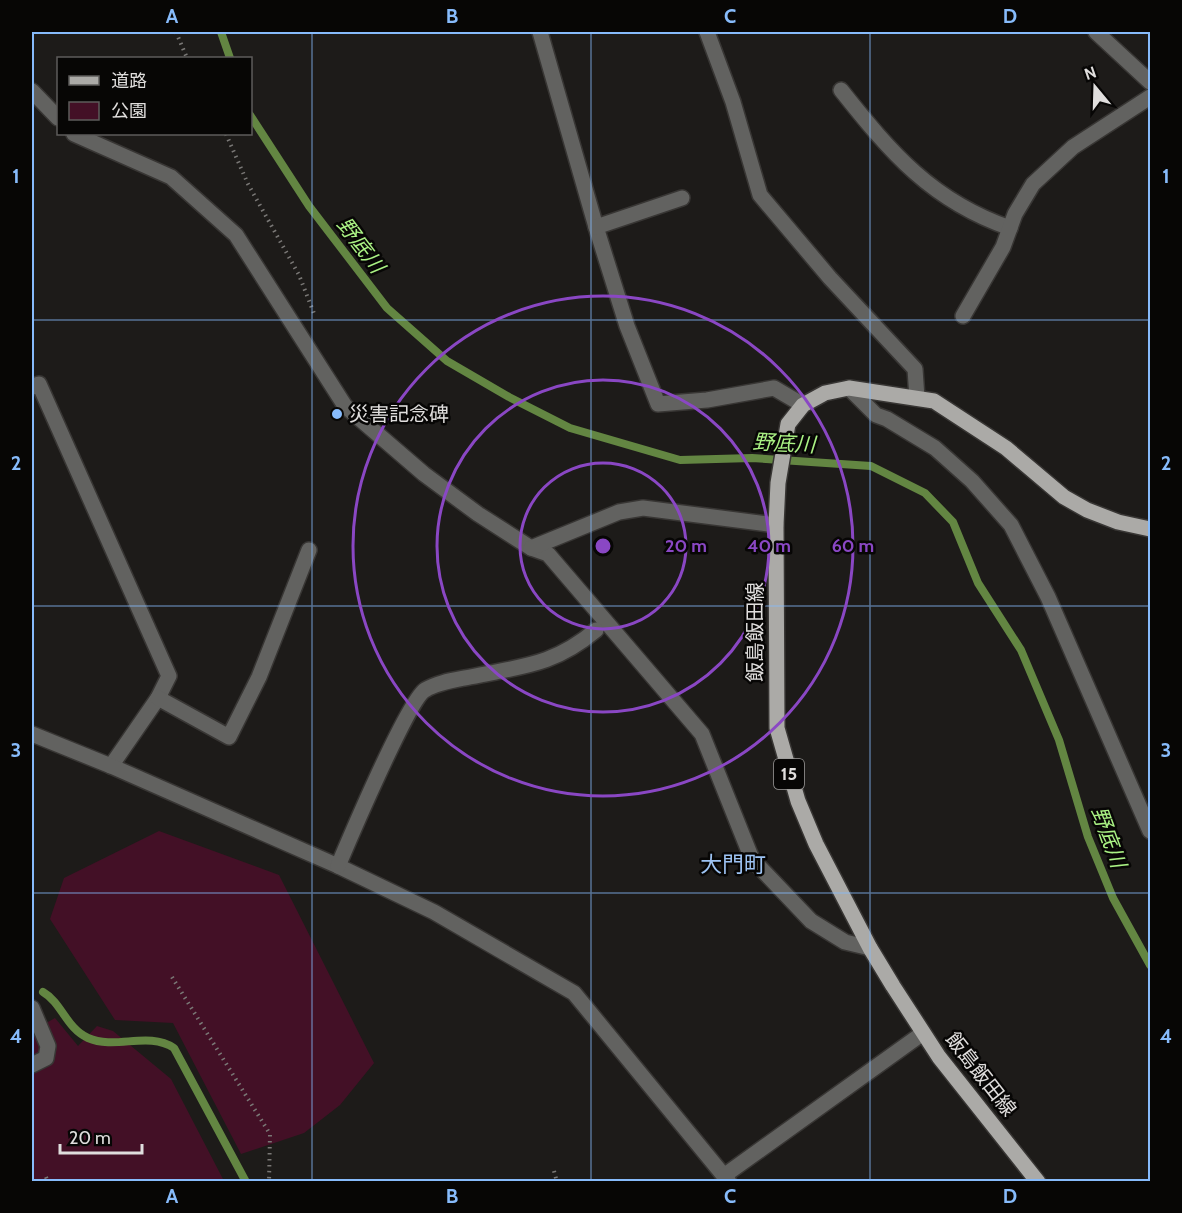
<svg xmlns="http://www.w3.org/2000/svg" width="1182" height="1213" font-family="Cabin,'Noto Sans JP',sans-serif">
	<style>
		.green { fill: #431026 }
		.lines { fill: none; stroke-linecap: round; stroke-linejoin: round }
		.stream { stroke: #638642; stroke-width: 8 }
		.minor-casing { stroke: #383634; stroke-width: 18 }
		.major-casing { stroke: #383634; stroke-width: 18 }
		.path { stroke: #7a7876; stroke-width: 4; stroke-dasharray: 1.5 4.5; stroke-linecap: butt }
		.minor { stroke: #626260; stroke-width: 15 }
		.major { stroke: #abaaa7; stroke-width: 15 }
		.grid { fill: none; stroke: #87bbfb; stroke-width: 1.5; stroke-opacity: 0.55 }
		.ring { fill: none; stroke: #8a47c4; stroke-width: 3 }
		.poi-dot { fill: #87bbfb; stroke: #070605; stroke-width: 2 }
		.labels { text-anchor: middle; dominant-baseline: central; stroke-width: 5; stroke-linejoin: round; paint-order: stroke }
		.shield { fill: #070605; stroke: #9f9d9c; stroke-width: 1.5 }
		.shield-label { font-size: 18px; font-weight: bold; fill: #e0dedd }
		.poi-label { font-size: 20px; fill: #e0dedd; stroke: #070605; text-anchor: start }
		.street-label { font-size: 20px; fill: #e0dedd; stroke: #070605 }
		.water-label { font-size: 21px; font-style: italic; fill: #aaf284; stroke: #070605 }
		.quarter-label { font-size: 22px; fill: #9dc3f3; stroke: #070605 }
		.centre { fill: #8a47c4; stroke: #070605; stroke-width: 3 }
		.ring-label { font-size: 18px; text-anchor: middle; font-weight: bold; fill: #8a47c4; stroke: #070605; stroke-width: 5; stroke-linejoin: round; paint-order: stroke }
		.neatline { fill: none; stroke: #87bbfb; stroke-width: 2 }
		.grid-label { font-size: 20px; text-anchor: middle; font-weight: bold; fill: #87bbfb }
	</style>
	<rect width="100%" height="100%" fill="#1d1b19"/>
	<g class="green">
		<path d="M159 831 279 875 374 1063 340 1105 304 1133 241 1154 173 1023 115 1020 50 919 64 878Z"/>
		<path d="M55 1018 78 1046 97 1026 113 1031 171 1079 224 1181H32V1031Z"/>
	</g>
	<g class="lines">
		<g class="stream">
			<path d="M221 32 230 58"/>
			<path d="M250 115 309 206 387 308 447 361 509 397 570 428 680 460 752 458 871 466 925 493 953 522 978 583 1021 650 1059 740 1088 837 1113 898 1150 965"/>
			<path d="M43 992C62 1003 66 1028 88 1038 116 1050 148 1031 174 1048L246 1182"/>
		</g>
		<g class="minor-casing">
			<g id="minor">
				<path d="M540 32 596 227 627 326 658 404 707 400 774 388 803 405"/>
				<path d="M707 32 733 102 760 195 830 278 915 369 917 398"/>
				<path d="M1096 32 1150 82"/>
				<path d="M841 90C891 153 932 201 1010 228"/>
				<path d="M32 91 58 118"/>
				<path d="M74 134 171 177 236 235 345 406 424 474 478 514 531 548 548 554 702 734 752 859 811 921 845 942 870 948"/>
				<path d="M596 227 682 198"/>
				<path d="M963 316 1003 247 1015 214 1033 184 1073 147 1150 97"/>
				<path d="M32 387 39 384 169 676 158 698 111 766"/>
				<path d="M849 388 876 415 887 419 935 448 972 481 1011 525 1048 597 1150 831"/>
				<path d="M531 548 619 512 643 508 776 525"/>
				<path d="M158 698 229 737 259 677 309 550"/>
				<path d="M32 734 111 766 338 866 434 912 574 993 729 1182"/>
				<path d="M338 866C349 840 409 699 425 690 438 682 455 680 470 677 522 666 553 666 596 630"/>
				<path d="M32 1008 48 1046 46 1058 32 1065"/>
				<path d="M725 1175 923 1033"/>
			</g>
		</g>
		<g class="major-casing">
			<path id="major" d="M1038 1182 939 1057 893 986 870 948 816 844 798 801 777 728 776 525 778 483 788 424 803 405 825 393 849 388 934 401 1006 448 1064 497 1087 510 1118 522 1150 529"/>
		</g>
		<g class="path">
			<path d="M176 32 187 58"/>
			<path d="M226 134 248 184 299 275 315 316"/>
			<path d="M172 977 270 1134 269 1182"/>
			<path d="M554 1171 557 1182"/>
			<path d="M46 1177 48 1182"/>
		</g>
		<use href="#minor" class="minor"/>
		<use href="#major" class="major"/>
	</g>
	<path class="grid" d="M312 32V1182M591 32V1182M870 32V1182M32 320H1150M32 606H1150M32 893H1150"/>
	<g class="ring">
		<circle cx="603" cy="546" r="83"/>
		<circle cx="603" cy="546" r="166"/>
		<circle cx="603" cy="546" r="250"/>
	</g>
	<circle class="poi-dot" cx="337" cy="414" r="6"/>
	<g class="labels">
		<rect class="shield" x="774" y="759" width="30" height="30" rx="4.5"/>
		<g class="shield-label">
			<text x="789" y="774">15</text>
		</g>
		<g class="poi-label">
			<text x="349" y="414">災害記念碑</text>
		</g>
		<g class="street-label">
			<text transform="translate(755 632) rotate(-90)">飯島飯田線</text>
			<text transform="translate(981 1074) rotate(52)">飯島飯田線</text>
		</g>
		<g class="water-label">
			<text transform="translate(361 245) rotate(53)">野底川</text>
			<text transform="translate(784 443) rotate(3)">野底川</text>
			<text transform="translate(1109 837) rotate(70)">野底川</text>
		</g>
		<g class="quarter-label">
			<text x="733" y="864">大門町</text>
		</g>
	</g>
	<circle cx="603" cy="546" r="9" class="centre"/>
	<g class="ring-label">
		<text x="686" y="552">20 m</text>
		<text x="769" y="552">40 m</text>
		<text x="853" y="552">60 m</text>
	</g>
	<rect width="1182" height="1213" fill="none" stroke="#070605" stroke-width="66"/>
	<rect x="57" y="57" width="195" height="78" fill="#070605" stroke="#5e5c5b" stroke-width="1.5"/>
	<rect x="69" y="76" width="30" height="9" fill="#abaaa7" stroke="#5e5c5b" stroke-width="1.5"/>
	<text x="111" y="87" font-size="18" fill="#e0dedd">道路</text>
	<rect x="69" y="102" width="30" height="18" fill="#431026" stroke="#5e5c5b" stroke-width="1.5"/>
	<text x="111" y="117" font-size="18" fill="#e0dedd">公園</text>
	<g transform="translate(1095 87) rotate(341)" stroke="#070605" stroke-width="4.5" paint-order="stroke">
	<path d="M0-4.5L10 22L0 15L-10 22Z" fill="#e0dedd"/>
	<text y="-9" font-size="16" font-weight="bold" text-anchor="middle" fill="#e0dedd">N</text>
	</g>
	<path d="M60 1144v9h82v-9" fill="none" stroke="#e0dedd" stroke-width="3"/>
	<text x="69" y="1144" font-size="18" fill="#e0dedd" stroke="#070605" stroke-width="4.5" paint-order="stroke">20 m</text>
	<rect x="33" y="33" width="1116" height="1147" class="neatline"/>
	<g class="grid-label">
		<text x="172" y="23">A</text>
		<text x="452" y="23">B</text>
		<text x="730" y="23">C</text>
		<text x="1010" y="23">D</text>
		<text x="16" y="183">1</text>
		<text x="1166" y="183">1</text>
		<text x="16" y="470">2</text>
		<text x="1166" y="470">2</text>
		<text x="16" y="757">3</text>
		<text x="1166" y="757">3</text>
		<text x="16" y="1043">4</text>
		<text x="1166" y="1043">4</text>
		<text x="172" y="1203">A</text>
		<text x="452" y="1203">B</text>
		<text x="730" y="1203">C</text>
		<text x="1010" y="1203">D</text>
	</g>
</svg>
